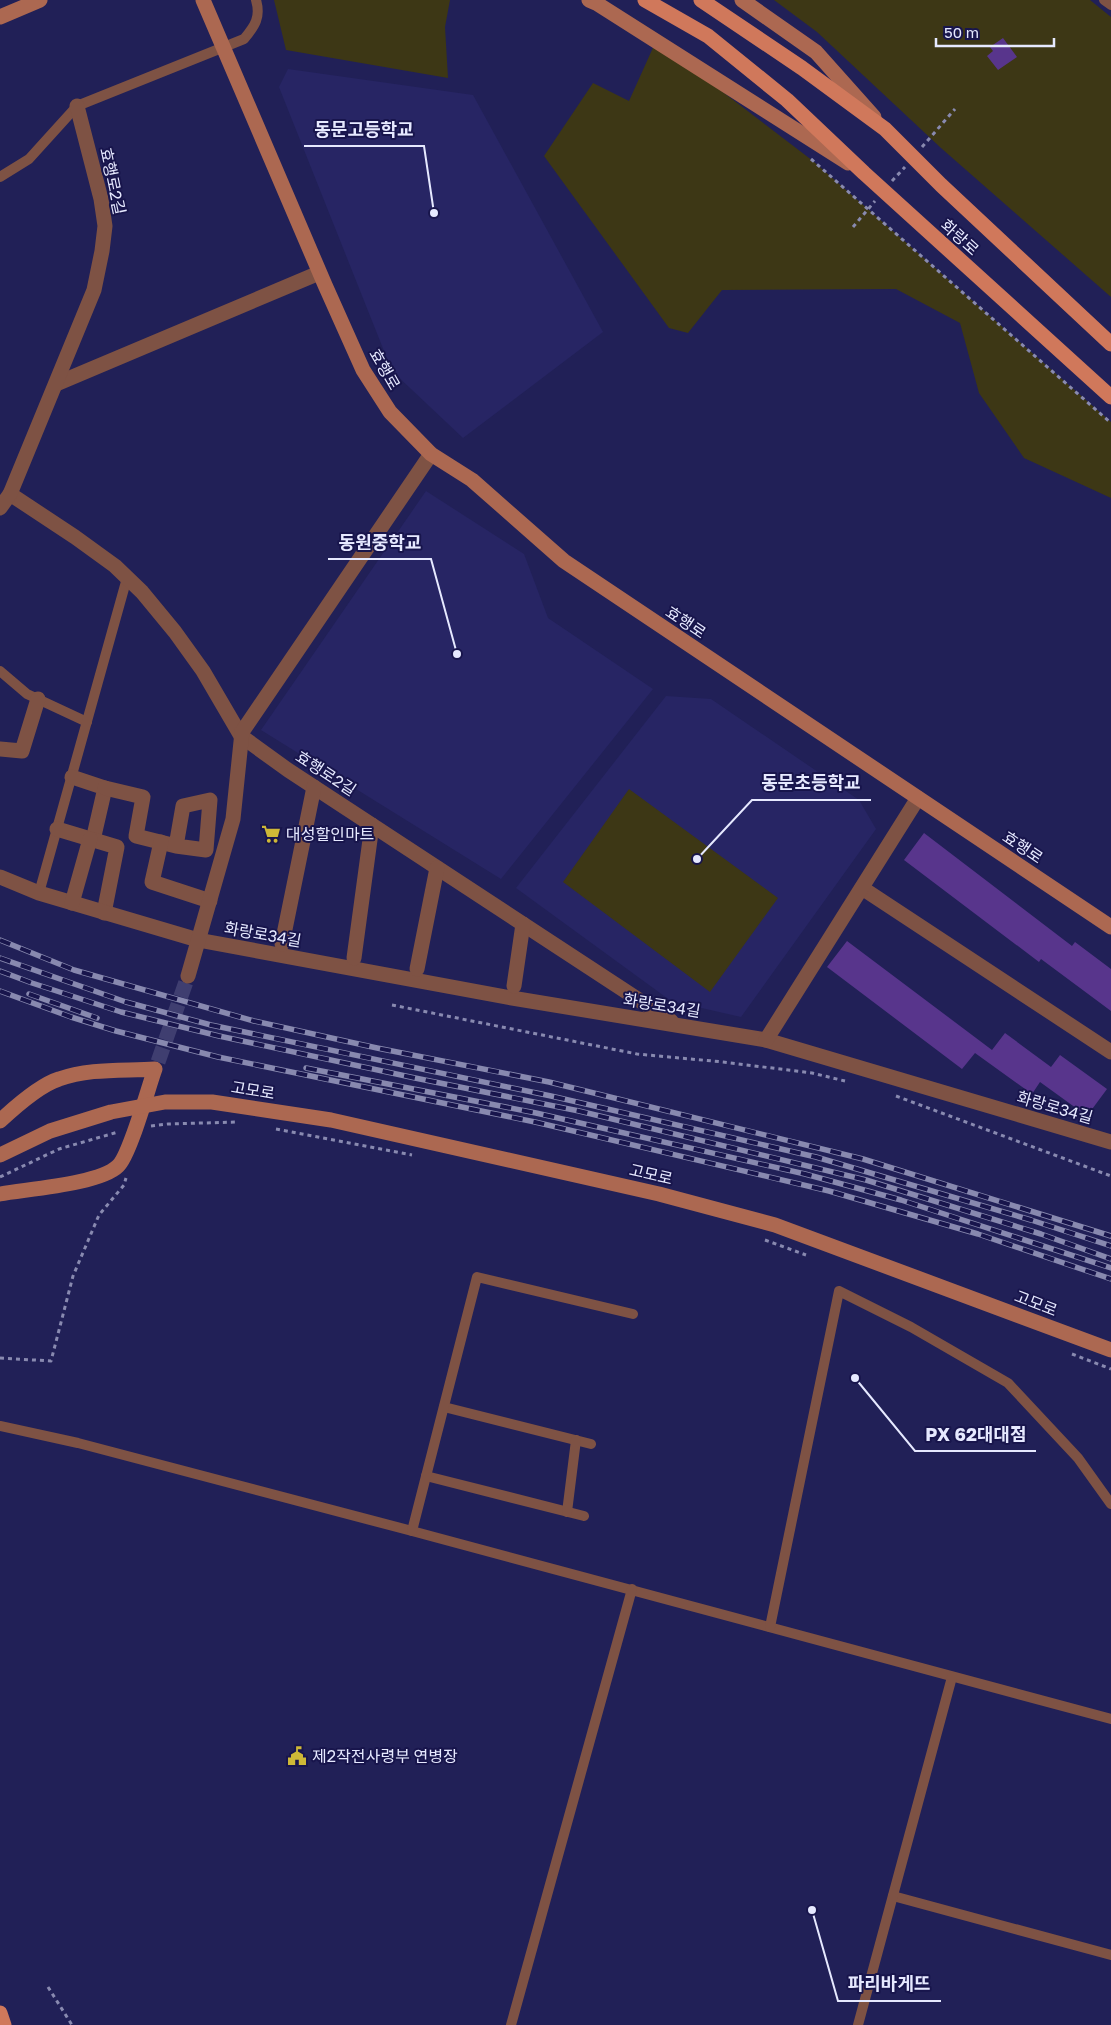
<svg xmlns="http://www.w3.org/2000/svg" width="1111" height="2025" font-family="'Golos Text','Noto Sans KR',sans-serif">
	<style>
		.built { fill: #272564 }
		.green { fill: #3d3715 }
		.building { fill: #58358c }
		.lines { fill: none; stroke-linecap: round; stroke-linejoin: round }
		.street-tunnel { stroke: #3f3e70; stroke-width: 15; stroke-dasharray: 15 8; stroke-linecap: butt }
		.path { stroke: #898ab0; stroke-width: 3; stroke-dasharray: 4 4; stroke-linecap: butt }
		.lane { stroke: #7e5244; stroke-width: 10 }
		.street { stroke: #7e5244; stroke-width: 15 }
		.secondary { stroke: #ac6851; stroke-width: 15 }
		.primary { stroke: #d0785b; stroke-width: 15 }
		.rail-casing { stroke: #8889af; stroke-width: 5.5 }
		.rail { stroke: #18154c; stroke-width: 4; stroke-dasharray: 11; stroke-linecap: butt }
		.labels { text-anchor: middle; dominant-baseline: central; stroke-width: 4; stroke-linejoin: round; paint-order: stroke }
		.street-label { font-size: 16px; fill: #e6e9ff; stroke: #18154c }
		.poi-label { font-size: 16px; fill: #e6e9ff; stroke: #18154c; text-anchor: start }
		.leader { fill: none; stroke: #e6e9ff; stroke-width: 2 }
		.callout-dot { fill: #e6e9ff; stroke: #18154c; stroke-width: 2 }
		.callout-label { font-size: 18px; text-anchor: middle; font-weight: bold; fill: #e6e9ff; stroke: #18154c; stroke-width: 4; stroke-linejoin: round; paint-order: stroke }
	</style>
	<rect width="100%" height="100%" fill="#212057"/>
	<g class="built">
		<path d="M288 69 473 95 603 332 463 438 392 371 279 87Z"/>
		<path d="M426 491 524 554 548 618 653 689 501 879 261 730Z"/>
		<path d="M666 696 711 699 859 800 876 829 741 1017 671 1001 516 888Z"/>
	</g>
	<g class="green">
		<path d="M274 0H450L445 27 448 78 286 50Z"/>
		<path d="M774 0H1090L1111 17V297L941 148 817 32Z"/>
		<path d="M656 41 813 161 1111 422V498L1024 458 979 393 960 323 896 289 722 290 688 333 669 328 544 156 593 83 629 101Z"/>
		<path d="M629 789 778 898 710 992 563 882Z"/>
	</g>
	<g class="building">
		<path d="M1003 38 1017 57 998 70 987 56 993 51 990 47Z"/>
		<path d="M924 833 1072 946 1075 942 1111 969V1011L1041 959 1039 962 904 860Z"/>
		<path d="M847 941 992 1050 1005 1033 1051 1067 1060 1055 1107 1089 1087 1116 1040 1082 1032 1094 975 1053 962 1069 827 967Z"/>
	</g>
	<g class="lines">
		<path class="street-tunnel" d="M158 1062 188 976"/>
		<g class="path">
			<path d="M922 147 955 109"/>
			<path d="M811 159 1111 423"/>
			<path d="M892 181 905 167"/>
			<path d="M853 227 875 201"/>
			<path d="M392 1005 637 1054 723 1062 812 1073 845 1081"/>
			<path d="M896 1096 1111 1176"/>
			<path d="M151 1126 168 1124 238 1122"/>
			<path d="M276 1129 412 1155"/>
			<path d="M0 1177 59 1149 118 1132"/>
			<path d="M765 1240 806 1255"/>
			<path d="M1072 1354 1111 1369"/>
			<path d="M0 1358 51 1361 73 1276 99 1215 124 1185 126 1178"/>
			<path d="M48 1987 72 2025"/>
		</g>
		<g class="lane">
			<path d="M1104 0 1111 5"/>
			<path d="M0 177 29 159 77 106 244 39C255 26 261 17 256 0"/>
			<path d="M0 671 27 694 87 722"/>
			<path d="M39 893 127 578"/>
			<path d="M444 1407 591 1444"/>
			<path d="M0 1426 78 1443 412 1531 1111 1719"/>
			<path d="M426 1476 584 1516"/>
			<path d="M567 1512 576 1440"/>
			<path d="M412 1531 477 1277 633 1314"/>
			<path d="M770 1627 839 1291 911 1327 1008 1383 1078 1458 1111 1504"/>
			<path d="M893 1896 1111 1955"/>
			<path d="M511 2025 632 1589"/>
			<path d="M858 2025 952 1677"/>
		</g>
		<g class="street">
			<path d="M56 384 319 273"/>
			<path d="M10 494 75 537 115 566 142 592 175 632 203 671 241 736 288 770 671 1021"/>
			<path d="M0 508 10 494 94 290 102 251 105 226 101 199 77 106"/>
			<path d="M0 749 22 751 38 699"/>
			<path d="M72 777 105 788 93 840"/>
			<path d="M105 788 143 797 136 836 176 846 183 806 210 800 206 850 176 846"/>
			<path d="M57 829 117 847 104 913"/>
			<path d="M161 842 152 882 210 901"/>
			<path d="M0 877 39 893 198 940 506 997 766 1040 1111 1142"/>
			<path d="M862 888 1111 1052"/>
			<path d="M72 903 90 839"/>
			<path d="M282 944 314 787"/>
			<path d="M354 958 372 825"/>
			<path d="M417 969 437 868"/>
			<path d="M188 976 233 819 242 732 431 454"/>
			<path d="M514 986 523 924"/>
			<path d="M766 1040 918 798"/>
		</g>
		<g class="secondary">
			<path d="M203 0 325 285 363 370 390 412 431 454 472 480 564 561 1111 927"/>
			<path d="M589 0 596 3 848 163"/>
			<path d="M742 0 816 52 874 117"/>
			<path d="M0 17 40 0"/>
			<path d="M0 1121C15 1107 40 1085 59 1079 89 1068 123 1071 155 1069 148 1088 130 1155 118 1166 100 1184 27 1189 0 1194"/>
			<path d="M0 1155 50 1131 111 1112 165 1102H212L331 1120 659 1194 775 1225 1111 1350"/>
		</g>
		<g class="primary">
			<path d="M645 0 708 36 787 100 864 173 1111 397"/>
			<path d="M701 0 802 68 885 129 941 185 1111 344"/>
			<path d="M0 2013 4 2025"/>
		</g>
		<g class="rail-casing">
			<g id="rail">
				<path d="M0 940 74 970 254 1021 377 1048 549 1082 863 1159 1111 1236"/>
				<path d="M0 958 126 1002 211 1025 551 1096 816 1157 1031 1220 1111 1246"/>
				<path d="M0 971 32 983 121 1012 219 1036 415 1078 579 1111 866 1180 1041 1234 1111 1259"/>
				<path d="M0 991 71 1017 116 1031 218 1057 535 1122 829 1191 978 1234 1111 1279"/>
				<path d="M29 994 97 1018"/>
				<path d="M306 1068 536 1113 805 1174 901 1200 1111 1268"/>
			</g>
		</g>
		<use href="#rail" class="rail"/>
	</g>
	<defs>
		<g id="supermarket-bare" transform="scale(1.5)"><path d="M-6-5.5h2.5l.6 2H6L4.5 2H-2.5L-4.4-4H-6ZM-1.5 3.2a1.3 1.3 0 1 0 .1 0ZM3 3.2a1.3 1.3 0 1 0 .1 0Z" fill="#ceb837" stroke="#18154c" stroke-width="2.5" paint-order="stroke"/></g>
		<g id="civic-bare" transform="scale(1.5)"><path d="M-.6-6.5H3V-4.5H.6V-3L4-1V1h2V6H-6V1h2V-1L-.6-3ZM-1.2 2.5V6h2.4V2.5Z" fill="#ceb837" stroke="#18154c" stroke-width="2.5" paint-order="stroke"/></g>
	</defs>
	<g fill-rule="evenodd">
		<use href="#supermarket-bare" x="271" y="834"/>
		<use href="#civic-bare" x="297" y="1756"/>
	</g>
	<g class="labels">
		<g class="street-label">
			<text transform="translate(113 181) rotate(78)">효행로2길</text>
			<text transform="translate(960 237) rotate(42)">화랑로</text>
			<text transform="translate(385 369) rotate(60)">효행로</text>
			<text transform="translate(686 622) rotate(34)">효행로</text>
			<text transform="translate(326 773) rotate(33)">효행로2길</text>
			<text transform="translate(1023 847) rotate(34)">효행로</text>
			<text transform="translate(263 934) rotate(10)">화랑로34길</text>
			<text transform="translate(662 1005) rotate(9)">화랑로34길</text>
			<text transform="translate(253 1090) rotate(9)">고모로</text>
			<text transform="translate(1055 1107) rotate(16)">화랑로34길</text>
			<text transform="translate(651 1174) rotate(13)">고모로</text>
			<text transform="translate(1036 1303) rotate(21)">고모로</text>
		</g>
		<g class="poi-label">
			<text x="286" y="834">대성할인마트</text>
			<text x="312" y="1756">제2작전사령부 연병장</text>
		</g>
	</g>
	<path class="leader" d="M434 213L424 146H304M457 654L431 559H328M697 859L752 800H871M855 1378L915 1451H1036M812 1910L838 2001H941"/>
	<g class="callout-dot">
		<circle cx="434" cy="213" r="5"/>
		<circle cx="457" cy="654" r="5"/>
		<circle cx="697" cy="859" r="5"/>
		<circle cx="855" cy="1378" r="5"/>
		<circle cx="812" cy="1910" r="5"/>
	</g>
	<g class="callout-label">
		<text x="364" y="136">동문고등학교</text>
		<text x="380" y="549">동원중학교</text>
		<text x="811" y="789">동문초등학교</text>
		<text x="976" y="1441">PX 62대대점</text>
		<text x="889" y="1990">파리바게뜨</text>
	</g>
	<path d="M936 38v8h118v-8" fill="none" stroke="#e6e9ff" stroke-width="2.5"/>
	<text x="944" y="38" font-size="15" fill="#e6e9ff" stroke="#18154c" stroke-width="4" paint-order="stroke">50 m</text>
</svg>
